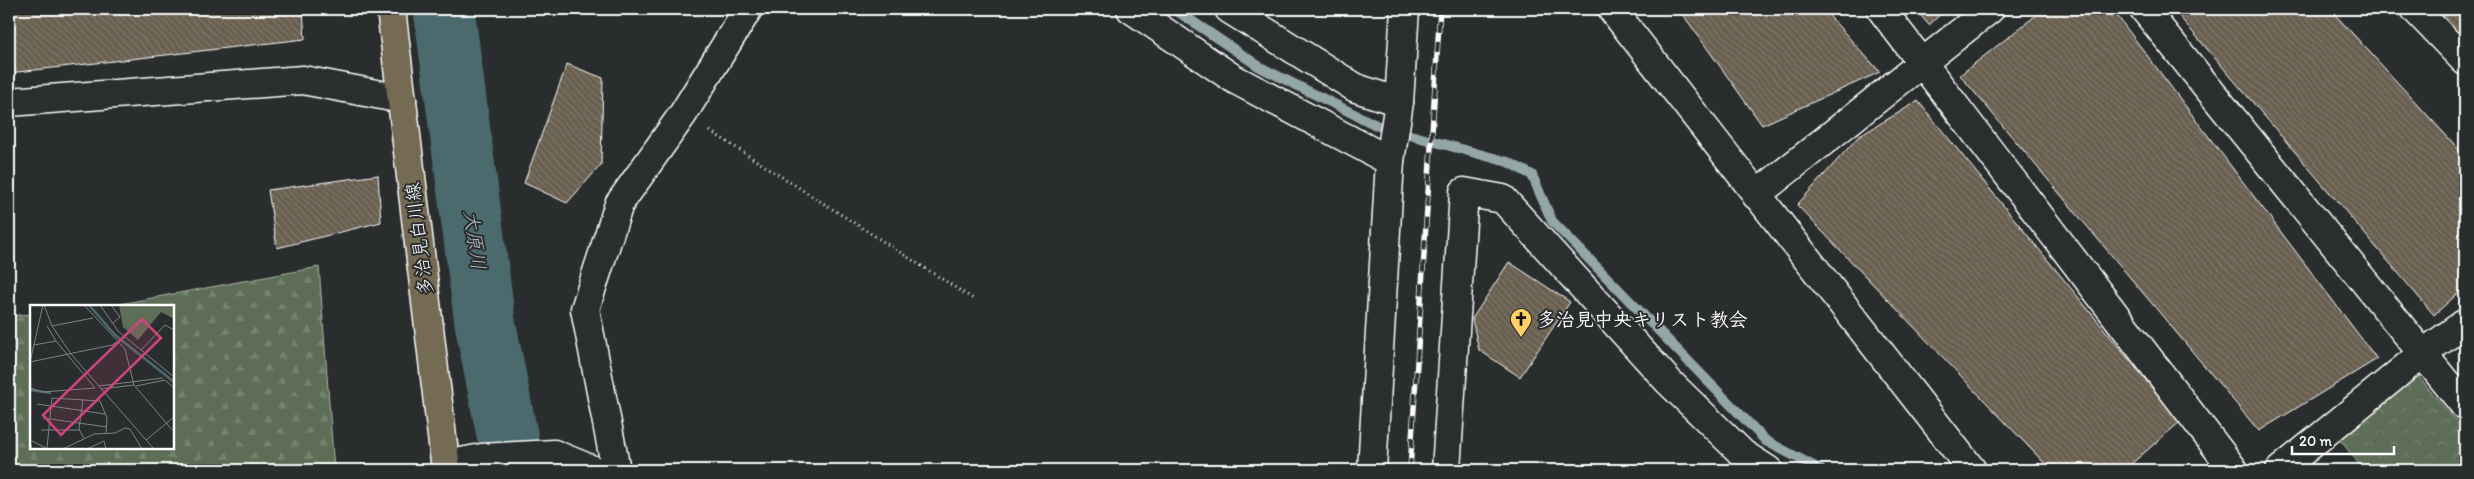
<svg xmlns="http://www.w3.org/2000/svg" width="2474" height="479" font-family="Itim,'Klee One',sans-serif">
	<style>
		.forest { fill: url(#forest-firs); stroke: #aeb6aa }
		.park { fill: url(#park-crowns); stroke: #aeb6aa }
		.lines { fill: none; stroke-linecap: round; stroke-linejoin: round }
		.stream { stroke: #94a6a7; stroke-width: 10 }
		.river { stroke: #4c6a6d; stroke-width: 61 }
		.building { fill: url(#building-back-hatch); stroke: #fff }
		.minor-casing { stroke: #fff; stroke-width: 31 }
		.tertiary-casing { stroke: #fff; stroke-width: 31 }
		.primary-casing { stroke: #fff; stroke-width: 31 }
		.path { stroke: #fff; stroke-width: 3; stroke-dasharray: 1 4; stroke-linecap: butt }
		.minor { stroke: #2a2d2e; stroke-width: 28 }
		.tertiary { stroke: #2a2d2e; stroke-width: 28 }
		.primary { stroke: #746b52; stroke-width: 28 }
		.rail-casing { stroke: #fff; stroke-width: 5.5 }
		.rail { stroke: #2a2d2e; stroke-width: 4; stroke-dasharray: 11; stroke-linecap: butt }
		.labels { text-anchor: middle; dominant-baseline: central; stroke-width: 4; stroke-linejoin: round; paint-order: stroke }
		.street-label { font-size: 19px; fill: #fff; stroke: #2a2d2e }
		.poi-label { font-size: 19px; font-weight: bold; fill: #fff; stroke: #2a2d2e; text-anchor: start }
		.water-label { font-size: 20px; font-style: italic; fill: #aebcbd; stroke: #2a2d2e }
		.inset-river { fill: none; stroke: #4c6a6d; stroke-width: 2.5 }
		.inset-road { fill: none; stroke: #7f8182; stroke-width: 1 }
		.view { fill: #ce467c; fill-opacity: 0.15; stroke: #ce467c; stroke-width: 2.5 }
		.inset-edge { fill: none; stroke: #fff; stroke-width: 2.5 }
	</style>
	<defs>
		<pattern id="forest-firs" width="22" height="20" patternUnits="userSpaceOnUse" patternTransform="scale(1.25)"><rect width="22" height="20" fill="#5d6d56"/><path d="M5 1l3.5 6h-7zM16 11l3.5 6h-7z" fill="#75836f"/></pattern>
		<pattern id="park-crowns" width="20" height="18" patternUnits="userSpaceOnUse" patternTransform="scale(1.25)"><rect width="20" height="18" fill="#5d6d56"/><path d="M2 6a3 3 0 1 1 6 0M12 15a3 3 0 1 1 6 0" fill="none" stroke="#75836f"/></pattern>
		<pattern id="building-back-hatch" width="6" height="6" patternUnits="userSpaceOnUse" patternTransform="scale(1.25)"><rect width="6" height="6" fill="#695f50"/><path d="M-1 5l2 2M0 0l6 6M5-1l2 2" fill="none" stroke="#80776a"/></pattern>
	</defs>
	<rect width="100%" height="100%" fill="#2a2d2e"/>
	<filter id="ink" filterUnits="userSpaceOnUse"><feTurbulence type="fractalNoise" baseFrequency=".02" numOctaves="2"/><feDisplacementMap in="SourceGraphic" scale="10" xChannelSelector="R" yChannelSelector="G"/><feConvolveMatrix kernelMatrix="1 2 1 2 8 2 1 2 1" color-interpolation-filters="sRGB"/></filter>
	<g filter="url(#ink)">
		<path class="forest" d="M319 267 334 470H9V316L31 314V448H172V306H109Z"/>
		<path class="park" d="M2418 376 2465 432V470H2364L2340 440Z"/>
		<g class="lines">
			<path class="stream" d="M1174 9 1260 67 1378 126 1508 162 1532 175 1552 221 1766 441 1821 470"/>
			<path class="river" d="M444 9 485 322 514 470"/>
		</g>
		<g class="building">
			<path d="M9 9H303L305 39 9 73Z"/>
			<path d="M1679 9H1823L1880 72 1762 125Z"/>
			<path d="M1915 9H1946L1929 25Z"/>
			<path d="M2044 9H2112L2377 359 2259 431 1960 75Z"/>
			<path d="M2173 9H2330L2465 156V287L2434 315Z"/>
			<path d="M2427 9H2465V48Z"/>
			<path d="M567 64 603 78 601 165 567 203 524 183Z"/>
			<path d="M1918 101 2180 422 2124 470H2051L1797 205 1858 137Z"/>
			<path d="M378 175 381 222 277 248 268 190Z"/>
			<path d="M1509 262 1570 302 1520 377 1479 350 1472 319Z"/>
		</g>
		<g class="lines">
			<g class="minor-casing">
				<g id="minor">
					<path d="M1131 9 1234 79 1390 161"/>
					<path d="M1229 9 1356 88 1399 102"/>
					<path d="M1612 9 1972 470"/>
					<path d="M1881 9 2234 470"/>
					<path d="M2144 9 2465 406"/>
					<path d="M2415 9 2465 61"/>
					<path d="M9 102 303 80 402 99"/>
					<path d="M1756 195 1990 9"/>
					<path d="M616 470 585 309 619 204 683 114 748 9"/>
					<path d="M1372 470 1390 161 1399 102 1405 9"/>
					<path d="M1446 470 1464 192 1503 199 1669 382 1743 454 1768 470"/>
					<path d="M2280 470 2422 354 2465 323"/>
				</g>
			</g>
			<g class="tertiary-casing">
				<path id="tertiary" d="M445 465 482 458 554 454 593 470"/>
			</g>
			<g class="primary-casing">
				<path id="primary" d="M391 9 446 470"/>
			</g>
			<path class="path" d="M710 131 975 300"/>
			<use href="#minor" class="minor"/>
			<use href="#tertiary" class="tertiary"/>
			<use href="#primary" class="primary"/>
			<g class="rail-casing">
				<path id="rail" d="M1410 470 1440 9"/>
			</g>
			<use href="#rail" class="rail"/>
		</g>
	</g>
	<defs>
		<g id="church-pin" transform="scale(1.125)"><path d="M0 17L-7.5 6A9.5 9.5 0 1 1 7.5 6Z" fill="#ffd166" stroke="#2a2d2e"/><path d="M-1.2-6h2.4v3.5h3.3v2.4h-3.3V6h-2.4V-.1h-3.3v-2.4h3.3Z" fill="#111"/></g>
	</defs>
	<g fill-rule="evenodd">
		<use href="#church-pin" x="1521" y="319"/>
	</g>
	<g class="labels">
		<g class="street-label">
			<text transform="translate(419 239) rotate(-97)">多治見白川線</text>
		</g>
		<g class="poi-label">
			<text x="1537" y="319">多治見中央キリスト教会</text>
		</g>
		<g class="water-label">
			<text transform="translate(475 240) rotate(82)">大原川</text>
		</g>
	</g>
	<g transform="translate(30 305)">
		<rect width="144" height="144" fill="#2a2d2e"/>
		<path d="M89 0H144V14L131 7 108 35 93 22Z" fill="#5d6d56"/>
		<path class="inset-river" d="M59 0 85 30 144 77M0 85 21 88"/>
		<path class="inset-road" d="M14 0 22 21 41 49 124 144M54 0 95 44 104 80 144 127M70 0 88 26 144 72M81 0 90 12 83 18M17 21 26 36M22 21 63 13M111 45 135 20 144 25M0 57 82 40 95 32M0 57 13 0M69 81 133 73M106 81 135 75 144 83M0 83 13 87 65 83 26 36 4 40M71 84 104 80M53 94 49 124 54 134M7 99 75 109M13 113 77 122M11 125H50M116 135 144 112M17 143 22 93 70 96 77 113 76 128M2 144 0 135 16 143M33 144 64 129 85 128 95 123 100 124 112 144M57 144 74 136 76 144"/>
		<path class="view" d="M112 14 131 33 31 130 13 110Z"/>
		<rect width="144" height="144" class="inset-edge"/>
	</g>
	<rect width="2474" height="479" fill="none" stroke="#2a2d2e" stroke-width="30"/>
	<rect x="15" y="15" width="2444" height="449" fill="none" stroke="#fff" stroke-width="2" filter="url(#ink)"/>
	<path d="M2292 446v8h102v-8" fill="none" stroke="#ffffff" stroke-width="2.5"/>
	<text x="2299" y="446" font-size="15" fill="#ffffff" stroke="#2a2d2e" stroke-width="4" paint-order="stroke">20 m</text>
</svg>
